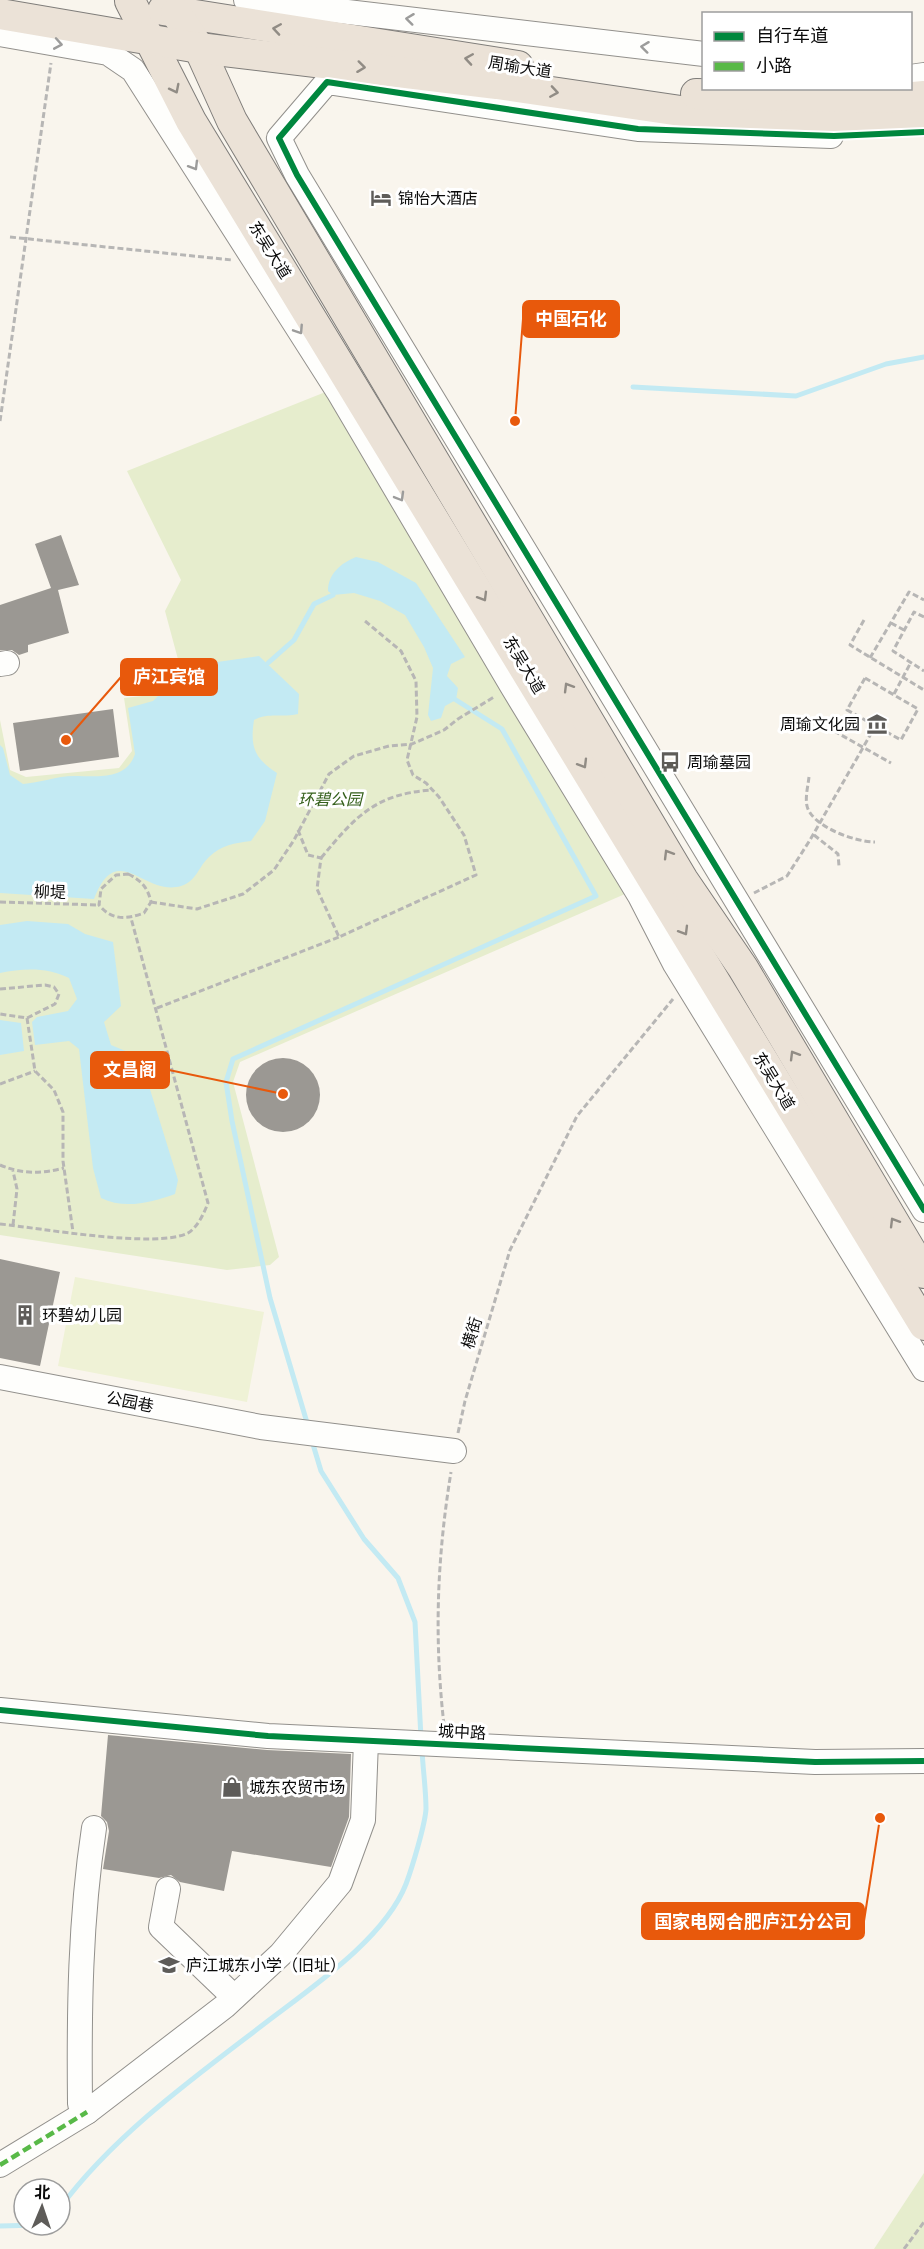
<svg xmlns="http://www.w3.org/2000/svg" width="924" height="2249" font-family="Bitter,'Noto Sans SC',serif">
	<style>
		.green { fill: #e6edcd }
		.pitch { fill: #eff2d6 }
		.water { fill: #c3eaf3 }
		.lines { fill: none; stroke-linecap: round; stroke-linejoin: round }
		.stream { stroke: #c3eaf3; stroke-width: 5 }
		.building { fill: #9b9893 }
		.minor-casing { stroke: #92908c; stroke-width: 26 }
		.major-casing { stroke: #7f7d7a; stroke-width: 32 }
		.path { stroke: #b7b6b5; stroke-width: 3; stroke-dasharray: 6 3; stroke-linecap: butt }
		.minor { stroke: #fefefc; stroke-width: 24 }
		.major { stroke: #ebe2d7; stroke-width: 30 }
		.quiet { stroke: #58b947; stroke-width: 4.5; stroke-dasharray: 9 4.5; stroke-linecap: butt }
		.cycleway-casing { stroke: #fff; stroke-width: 10 }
		.cycleway { stroke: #00873e; stroke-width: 6 }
		.oneway { stroke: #9c9c9b }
		.oneway2 { stroke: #918c85 }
		.labels { text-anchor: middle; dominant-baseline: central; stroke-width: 6; stroke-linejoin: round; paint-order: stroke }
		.street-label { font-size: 16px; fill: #0a0a0a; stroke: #fff }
		.poi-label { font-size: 16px; fill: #0a0a0a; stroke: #fff; text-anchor: start }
		.park-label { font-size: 16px; font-style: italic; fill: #35601c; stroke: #fff }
		.leader { fill: none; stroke: #e8590c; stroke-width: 2 }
		.callout-dot { fill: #e8590c; stroke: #fff; stroke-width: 2 }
		.callout { fill: #e8590c; stroke: #e8590c; stroke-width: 2 }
		.callout-label { font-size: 18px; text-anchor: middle; font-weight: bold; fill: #fff }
	</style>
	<rect width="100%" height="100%" fill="#f9f5ed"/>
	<g class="green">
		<path d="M328 391 625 894 240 1062 233 1082 279 1257 270 1265 227 1270 0 1235V720L10 770 26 777 119 768 132 751 124 698 151 695 179 663 165 611 181 580 127 471Z"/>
		<path d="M924 2173V2249H874Z"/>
	</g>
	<path class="pitch" d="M75 1277 264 1312 247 1402 58 1366Z"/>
	<g class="water">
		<path d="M356 557 378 562 416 583 465 657 451 664 447 676 458 688 456 700 445 706 441 718 431 721 428 715 433 668 424 647 405 615 380 601 354 593 333 595 328 591C328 574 341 563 356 557Z"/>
		<path d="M259 656 299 694 298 714C282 718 269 712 254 720 250 747 254 758 277 773L265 821 251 841C235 843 221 845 209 857 198 867 197 881 181 886 144 897 117 838 94 899L0 893V745L3 748 10 775 23 784C39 783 57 776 74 776 96 776 126 781 135 754L128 708 153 701 189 666Z"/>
		<path d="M27 921 68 924 85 934 113 942 121 1006 104 1022 111 1045 140 1057 178 1180 175 1194C152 1202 125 1210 101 1198L93 1168 79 1049 69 1041 35 1045 32 1022 37 1017 68 1011 77 999 69 978C48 967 23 968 0 973V925Z"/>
		<path d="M0 1020 21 1023 24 1051 0 1055Z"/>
	</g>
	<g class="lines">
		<g class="stream">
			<path d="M633 387 796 396 886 364 924 357"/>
			<path d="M268 663 294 640 314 604 333 595"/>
			<path d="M308 1426 270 1298 232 1121 226 1082 233 1059 596 896 502 729 456 700"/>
			<path d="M312 1441 321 1471 364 1539 398 1578 415 1622 421 1738"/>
			<path d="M60 2208C109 2141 185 2084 251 2034 300 1995 383 1943 406 1884 412 1868 425 1825 426 1809 426 1790 423 1770 422 1750"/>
			<path d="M0 2226 39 2225"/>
		</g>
	</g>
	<g class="building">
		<path d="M61 535 79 585 58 590 69 633 28 645V652L19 655 12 650H0V605L51 588 35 544Z"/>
		<path d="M113 709 119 757 20 771 13 723Z"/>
		<circle cx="283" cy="1095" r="37"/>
		<path d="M0 1259 60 1272 40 1366 0 1358Z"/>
		<path d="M108 1735 267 1750 351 1754 349 1817 331 1867 232 1851 224 1891 180 1882 171 1875 159 1878 103 1869 109 1831 107 1822 101 1816Z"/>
	</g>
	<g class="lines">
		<g class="minor-casing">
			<g id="minor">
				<path d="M246 0 704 54"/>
				<path d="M0 34 108 53 133 70 338 391 512 686 640 896 675 964 924 1369"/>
				<path d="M910 77 924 75"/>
				<path d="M831 136 638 129 327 82 279 138 297 175 924 1210"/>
				<path d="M0 664 7 663"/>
				<path d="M0 1377 261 1427 454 1451"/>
				<path d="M0 1710 268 1736 815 1762 924 1761"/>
				<path d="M94 1828C80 1920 79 2012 80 2104L87 2112 225 2006 281 1954 340 1883 363 1820 366 1741"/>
				<path d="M168 1889 161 1927 234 1997"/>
				<path d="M0 2165 87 2112"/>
			</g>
		</g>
		<g class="major-casing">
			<g id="major">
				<path d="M130 1 191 121 924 1325"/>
				<path d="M163 10 518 66"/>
				<path d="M176 13 199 48 232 121 683 880 743 968 924 1273"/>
				<path d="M0 14 199 48 497 84 708 115 832 121 924 119"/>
				<path d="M696 94 903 98 924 96"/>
			</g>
		</g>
		<g class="path">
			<path d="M10 237 232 260"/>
			<path d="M0 421 51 63"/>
			<path d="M924 617 914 612 893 651 924 671"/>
			<path d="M864 620 850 645 924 690"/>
			<path d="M891 623 904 630"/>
			<path d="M870 658 909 592 924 600"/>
			<path d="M865 678 918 709 901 740 847 710Z"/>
			<path d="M894 694 910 664"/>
			<path d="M834 731 891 763"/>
			<path d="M809 777C808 786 805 797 807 806 812 827 856 842 875 842"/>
			<path d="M298 830 308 855 321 858 317 889 339 937 476 875 464 835 439 797 426 783 413 775 407 760 417 717 416 681 401 651 365 621"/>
			<path d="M814 835 838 854 839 866"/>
			<path d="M321 858C356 816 375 794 432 790"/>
			<path d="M128 874C141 880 148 888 151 902L144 913C127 919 112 921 99 905L101 889 116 875Z"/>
			<path d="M754 893 787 876 810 840 876 725"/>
			<path d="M0 902 99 905"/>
			<path d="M151 902 197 909 243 894 274 870 294 840 329 774 354 756 389 746 412 744 444 730 458 719 494 697"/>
			<path d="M0 989 45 985 54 987 59 994 55 1004 27 1018 0 1014"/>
			<path d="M157 1008 339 937"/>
			<path d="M27 1018 35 1071 54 1090 63 1112V1161L73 1232"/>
			<path d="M0 1084 35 1071"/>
			<path d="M0 1165C21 1174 42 1174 64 1168"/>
			<path d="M0 1224C40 1228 156 1249 188 1233 198 1227 204 1213 208 1203L131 918"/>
			<path d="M13 1225 17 1189 13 1171"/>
			<path d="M458 1433 465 1401 510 1250 577 1116 673 999"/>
			<path d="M444 1725C434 1638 437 1558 451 1472"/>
			<path d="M904 2249 924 2222"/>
		</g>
		<use href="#minor" class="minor"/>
		<use href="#major" class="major"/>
		<path class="quiet" d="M0 2165 87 2112"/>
		<g class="cycleway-casing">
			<g id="cycleway">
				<path d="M924 132 834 136 638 129 327 82 279 138 297 175 924 1210"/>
				<path d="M0 1710 268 1736 815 1762 924 1761"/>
			</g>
		</g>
		<use href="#cycleway" class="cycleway"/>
	</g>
	<defs><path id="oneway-chevron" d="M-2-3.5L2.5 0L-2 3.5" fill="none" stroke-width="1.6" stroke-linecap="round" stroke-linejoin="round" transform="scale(1.5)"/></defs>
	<g class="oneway">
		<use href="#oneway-chevron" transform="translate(410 19) rotate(-173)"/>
		<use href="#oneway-chevron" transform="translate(58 44) rotate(10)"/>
		<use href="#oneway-chevron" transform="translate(645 47) rotate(-173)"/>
		<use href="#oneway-chevron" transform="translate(194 166) rotate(59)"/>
		<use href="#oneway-chevron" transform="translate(299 330) rotate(57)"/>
		<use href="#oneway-chevron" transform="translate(400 497) rotate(60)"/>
	</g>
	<g class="oneway2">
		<use href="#oneway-chevron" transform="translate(277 29) rotate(-171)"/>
		<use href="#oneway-chevron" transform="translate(469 59) rotate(-171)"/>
		<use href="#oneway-chevron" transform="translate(361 67) rotate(7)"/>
		<use href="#oneway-chevron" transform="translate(175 89) rotate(63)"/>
		<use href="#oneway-chevron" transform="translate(554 92) rotate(9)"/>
		<use href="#oneway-chevron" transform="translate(483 597) rotate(59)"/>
		<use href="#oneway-chevron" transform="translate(568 687) rotate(-121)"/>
		<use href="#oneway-chevron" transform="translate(583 764) rotate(59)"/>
		<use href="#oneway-chevron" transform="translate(668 854) rotate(-121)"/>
		<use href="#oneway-chevron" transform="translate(684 931) rotate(59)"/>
		<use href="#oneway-chevron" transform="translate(794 1055) rotate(-121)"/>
		<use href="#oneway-chevron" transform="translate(894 1222) rotate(-121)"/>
	</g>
	<defs>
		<g id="hotel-bare" transform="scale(1.62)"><path d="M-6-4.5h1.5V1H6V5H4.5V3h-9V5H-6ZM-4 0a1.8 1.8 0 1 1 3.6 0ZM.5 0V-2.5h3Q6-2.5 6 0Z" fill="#5e5c59" stroke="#fff" stroke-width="2.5" paint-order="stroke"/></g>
		<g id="museum-bare" transform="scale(1.62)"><path d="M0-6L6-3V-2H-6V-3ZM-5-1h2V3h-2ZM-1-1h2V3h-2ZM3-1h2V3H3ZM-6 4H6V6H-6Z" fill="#5e5c59" stroke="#fff" stroke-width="2.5" paint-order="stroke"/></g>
		<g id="bus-bare" transform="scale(1.62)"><path d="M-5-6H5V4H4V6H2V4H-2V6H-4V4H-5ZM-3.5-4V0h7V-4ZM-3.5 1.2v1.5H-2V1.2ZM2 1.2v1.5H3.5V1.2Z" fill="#5e5c59" stroke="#fff" stroke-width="2.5" paint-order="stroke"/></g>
		<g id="building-bare" transform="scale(1.62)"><path d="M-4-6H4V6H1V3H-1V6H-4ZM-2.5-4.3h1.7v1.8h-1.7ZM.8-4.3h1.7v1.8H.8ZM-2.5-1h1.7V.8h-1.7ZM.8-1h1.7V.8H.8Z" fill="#5e5c59" stroke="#fff" stroke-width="2.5" paint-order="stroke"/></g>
		<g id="shop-bare" transform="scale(1.62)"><path d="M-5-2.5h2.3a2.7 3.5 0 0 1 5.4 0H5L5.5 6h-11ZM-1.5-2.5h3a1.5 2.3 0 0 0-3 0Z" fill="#5e5c59" stroke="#fff" stroke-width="2.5" paint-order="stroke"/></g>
		<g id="school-bare" transform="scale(1.62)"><path d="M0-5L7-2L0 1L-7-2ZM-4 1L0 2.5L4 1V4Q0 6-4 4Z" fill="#5e5c59" stroke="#fff" stroke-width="2.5" paint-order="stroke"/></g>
	</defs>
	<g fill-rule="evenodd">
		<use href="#hotel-bare" x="381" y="198"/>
		<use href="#museum-bare" x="877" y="724"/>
		<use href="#bus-bare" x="670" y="762"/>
		<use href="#building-bare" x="25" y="1315"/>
		<use href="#shop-bare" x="232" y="1787"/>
		<use href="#school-bare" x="169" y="1965"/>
	</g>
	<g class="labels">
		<g class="street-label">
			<text transform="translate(520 67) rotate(9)">周瑜大道</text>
			<text transform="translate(270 250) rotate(58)">东吴大道</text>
			<text transform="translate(524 665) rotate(59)">东吴大道</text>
			<text transform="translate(50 892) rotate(2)">柳堤</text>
			<text transform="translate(774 1081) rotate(59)">东吴大道</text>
			<text transform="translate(472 1333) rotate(-73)">横街</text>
			<text transform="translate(130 1402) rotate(11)">公园巷</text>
			<text transform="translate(462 1732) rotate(3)">城中路</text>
		</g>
		<g class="poi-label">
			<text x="398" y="198">锦怡大酒店</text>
			<text x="860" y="724" text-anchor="end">周瑜文化园</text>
			<text x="687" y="762">周瑜墓园</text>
			<text x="42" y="1315">环碧幼儿园</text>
			<text x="249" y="1787">城东农贸市场</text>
			<text x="186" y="1965">庐江城东小学（旧址）</text>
		</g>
		<g class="park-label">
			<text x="330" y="799">环碧公园</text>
		</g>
	</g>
	<path class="leader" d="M515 421L523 319M66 740L121 677M283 1094L169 1070M880 1818L864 1921"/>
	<g class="callout-dot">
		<circle cx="515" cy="421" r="6"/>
		<circle cx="66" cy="740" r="6"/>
		<circle cx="283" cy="1094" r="6"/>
		<circle cx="880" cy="1818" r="6"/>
	</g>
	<g class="callout">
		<rect x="523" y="301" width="96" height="36" rx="6"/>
		<rect x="121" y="659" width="96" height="36" rx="6"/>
		<rect x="91" y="1052" width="78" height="36" rx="6"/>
		<rect x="642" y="1903" width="222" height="36" rx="6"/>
	</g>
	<g class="callout-label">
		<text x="571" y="325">中国石化</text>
		<text x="169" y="683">庐江宾馆</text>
		<text x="130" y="1076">文昌阁</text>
		<text x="753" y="1928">国家电网合肥庐江分公司</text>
	</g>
	<rect x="702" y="12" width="210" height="78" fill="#ffffff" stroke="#9d9d9d" stroke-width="1.5"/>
	<rect x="714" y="32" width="30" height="9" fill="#00873e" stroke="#9d9d9d" stroke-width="1.5"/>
	<text x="756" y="42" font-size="18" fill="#0a0a0a">自行车道</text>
	<rect x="714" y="62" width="30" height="9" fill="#58b947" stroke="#9d9d9d" stroke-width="1.5"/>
	<text x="756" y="72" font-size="18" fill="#0a0a0a">小路</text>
	<g transform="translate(42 2207) rotate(2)"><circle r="28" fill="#ffffff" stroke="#9d9d9d" stroke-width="1.5"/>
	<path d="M0-4.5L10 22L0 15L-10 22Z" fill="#5e5c59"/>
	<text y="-9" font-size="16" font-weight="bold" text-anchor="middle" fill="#0a0a0a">北</text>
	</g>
</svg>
